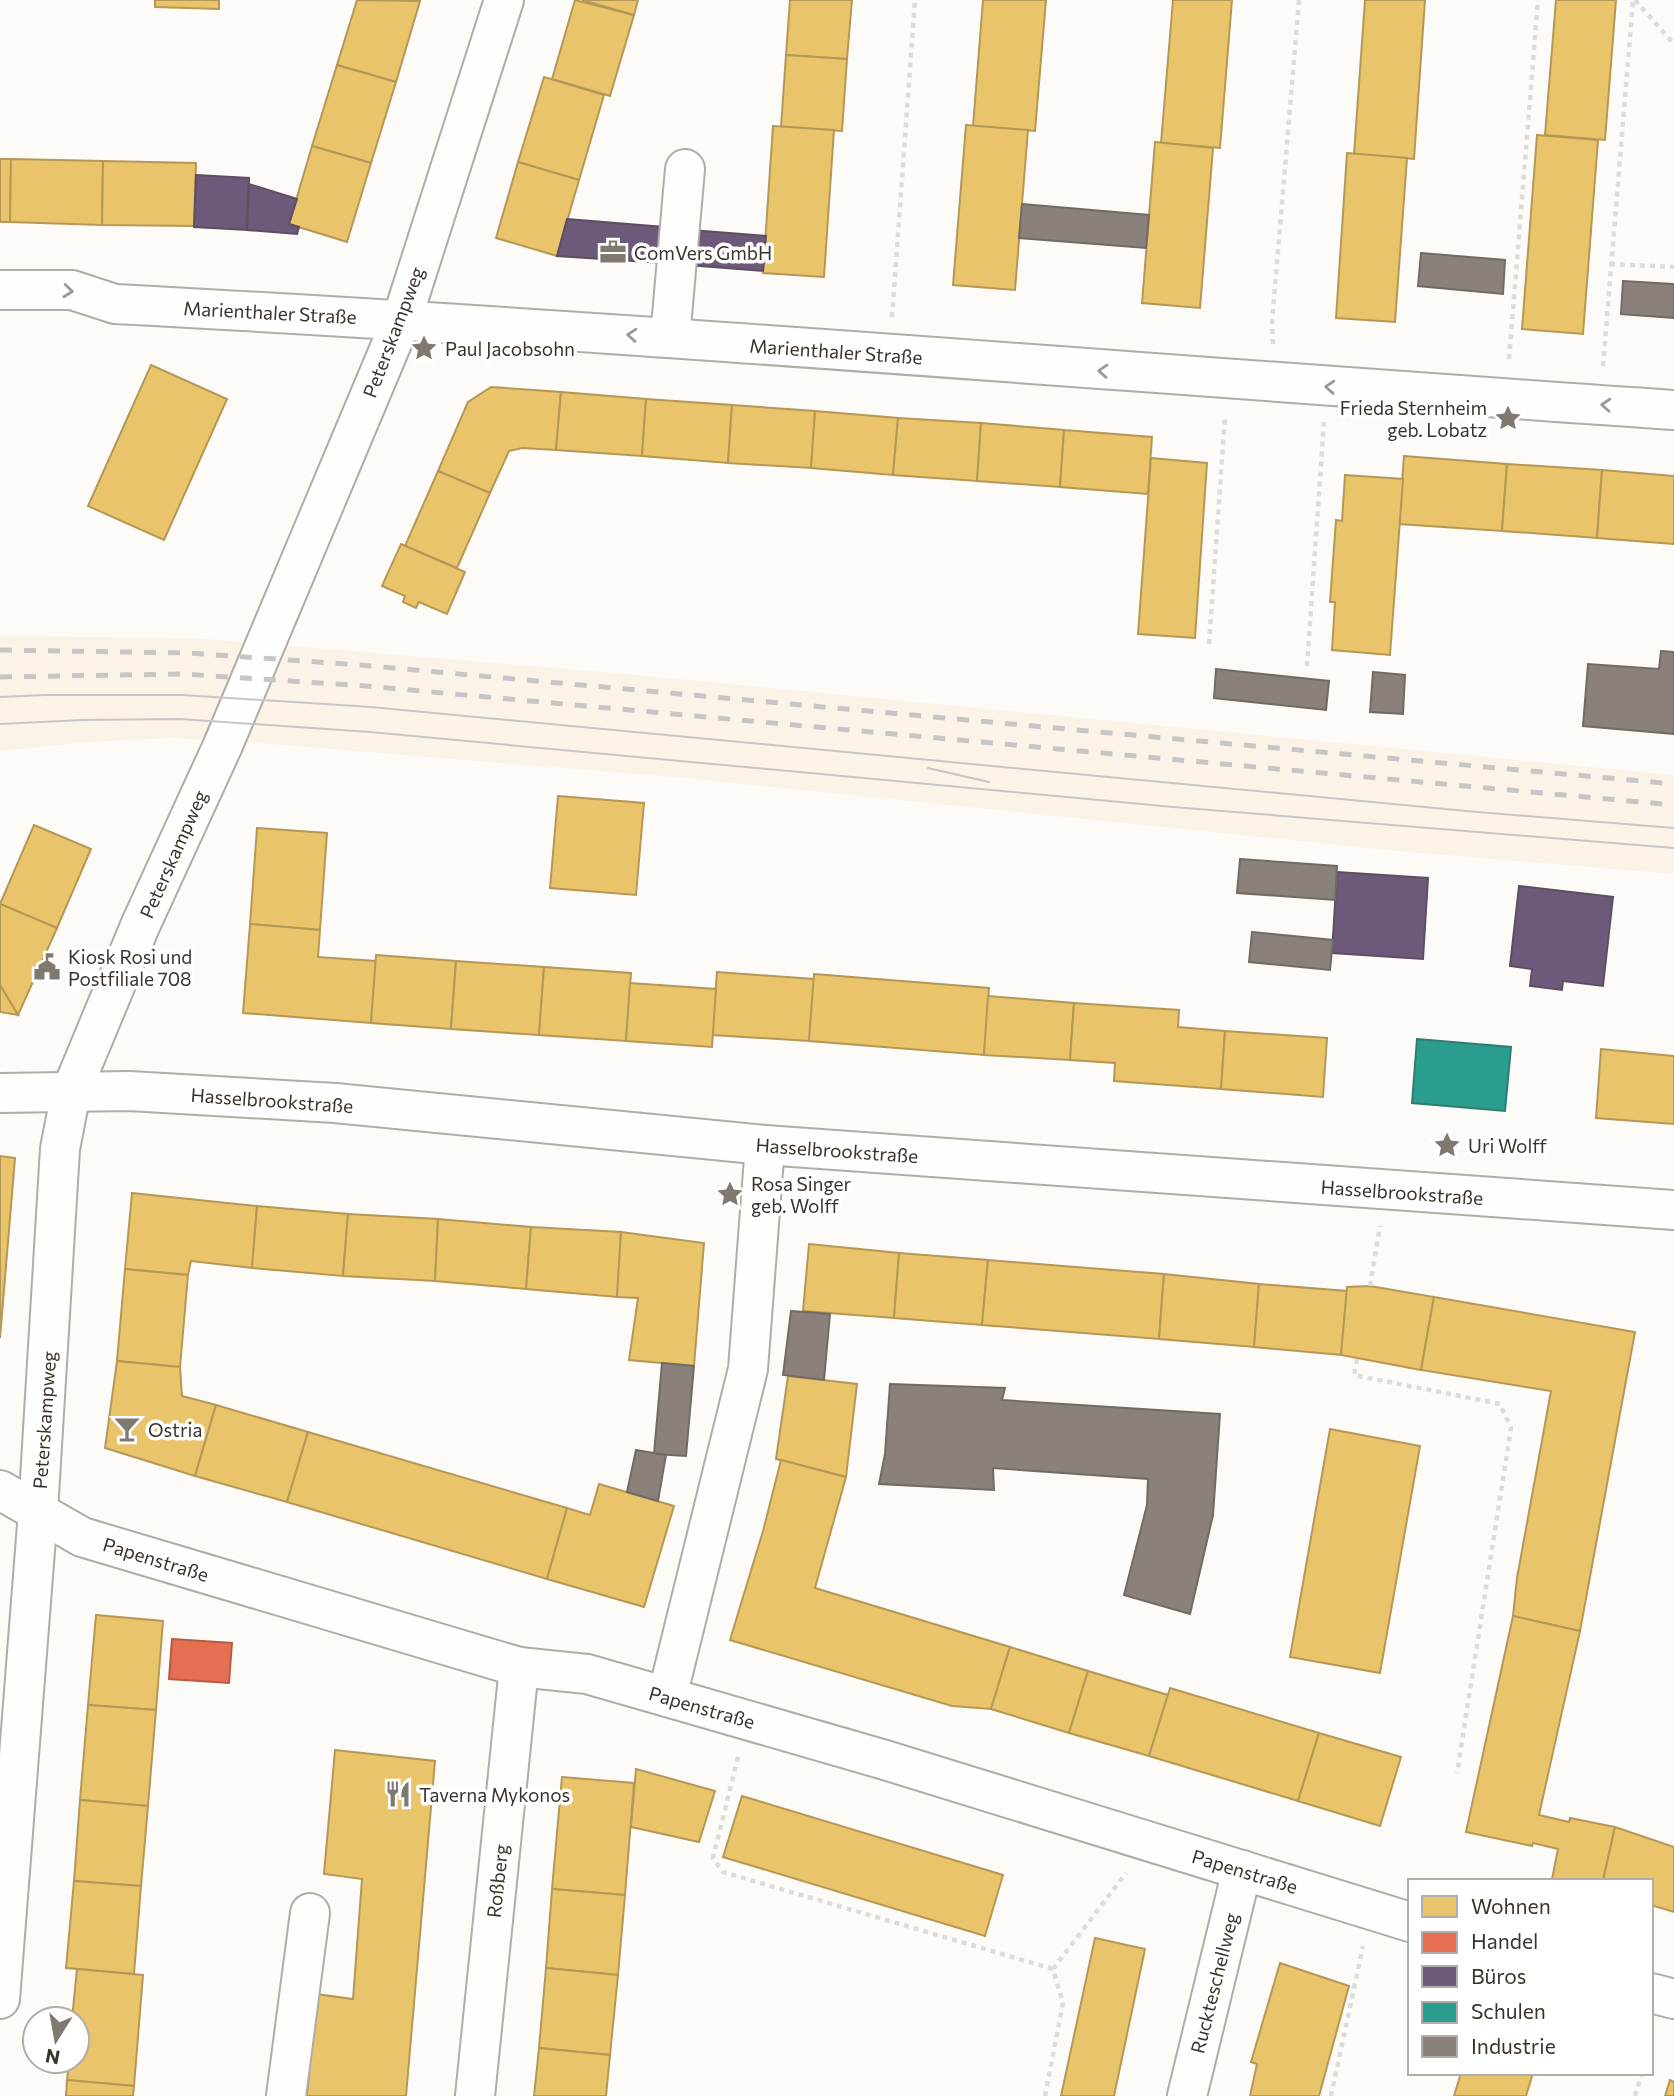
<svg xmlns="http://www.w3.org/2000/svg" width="1674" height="2096" font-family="Commissioner,sans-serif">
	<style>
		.built { fill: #fcf3e8 }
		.homes { fill: #e9c46a; stroke: #b59857; stroke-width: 2 }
		.shops { fill: #e76f51; stroke: #b35d45; stroke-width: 2 }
		.offices { fill: #6d597a; stroke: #5e4e62; stroke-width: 2 }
		.schools { fill: #2a9d8f; stroke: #2f7d71; stroke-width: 2 }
		.industry { fill: #8a817c; stroke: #726a63; stroke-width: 2 }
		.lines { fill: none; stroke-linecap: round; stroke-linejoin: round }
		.minor-casing { stroke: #b0aca6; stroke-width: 42 }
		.path { stroke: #dcdcda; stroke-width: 4.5; stroke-dasharray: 5 5; stroke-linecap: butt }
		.minor { stroke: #fffefe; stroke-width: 38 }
		.tram { stroke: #c7c6c5; stroke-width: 2 }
		.rail { stroke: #c7c6c5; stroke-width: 5; stroke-dasharray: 12 12; stroke-linecap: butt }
		.oneway { stroke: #9d9894 }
		.labels { text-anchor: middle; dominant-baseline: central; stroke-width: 7; stroke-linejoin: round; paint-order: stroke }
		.poi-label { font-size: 19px; fill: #3b332a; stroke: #fff; text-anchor: start }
		.street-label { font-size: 19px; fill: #3b332a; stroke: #fff }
	</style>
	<rect width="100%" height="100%" fill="#fdfbf8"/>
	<path class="built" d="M0 636 193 638 317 648 627 674 1674 775V874L1386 850 684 778 271 744 173 738 90 742 0 751Z"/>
	<g class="homes">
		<path d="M155 0H219V9L155 7Z"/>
		<path d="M357 0 420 1 396 82 337 65Z"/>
		<path d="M575 0 634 15 610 96 552 79Z"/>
		<path d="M582 0H638L634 15Z"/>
		<path d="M790 0H852L847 59 786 55Z"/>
		<path d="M983 0H1046L1035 131 973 126Z"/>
		<path d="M1173 0H1232L1220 148 1161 143Z"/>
		<path d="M1365 0H1425L1414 159 1354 154Z"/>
		<path d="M1556 0H1616L1605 140 1545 135Z"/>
		<path d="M786 55 847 59 842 131 781 127Z"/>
		<path d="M337 65 396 82 371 163 312 146Z"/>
		<path d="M544 77 604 95 579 180 518 162Z"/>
		<path d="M966 125 1028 130 1015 290 953 285Z"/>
		<path d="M773 126 834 130 824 277 763 273Z"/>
		<path d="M1537 135 1598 140 1583 334 1522 329Z"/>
		<path d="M1155 142 1213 148 1200 308 1142 303Z"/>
		<path d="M312 146 371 163 347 242 289 224Z"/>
		<path d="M1347 153 1407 158 1395 322 1336 318Z"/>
		<path d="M0 159H11L10 222H0Z"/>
		<path d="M11 159 103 161 102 225 10 222Z"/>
		<path d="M103 161 196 163 194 226 102 225Z"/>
		<path d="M518 162 579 180 557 256 496 238Z"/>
		<path d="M151 365 227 399 164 540 88 506Z"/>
		<path d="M491 387 561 392 556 450 522 448 509 451 490 493 438 471 468 402Z"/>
		<path d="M561 392 646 399 642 456 556 450Z"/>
		<path d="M646 399 732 405 728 463 642 456Z"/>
		<path d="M732 405 815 411 811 468 728 463Z"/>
		<path d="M815 411 898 418 893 475 811 468Z"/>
		<path d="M898 418 981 423 977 481 893 475Z"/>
		<path d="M981 423 1064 430 1060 487 977 481Z"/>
		<path d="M1064 430 1152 437 1148 494 1060 487Z"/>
		<path d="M1404 456 1507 464 1502 531 1399 524Z"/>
		<path d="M1151 458 1207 463 1195 638 1138 634Z"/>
		<path d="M1507 464 1602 470 1597 538 1502 531Z"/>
		<path d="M1602 470 1674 476V544L1597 538Z"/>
		<path d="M438 471 490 493 457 568 405 546Z"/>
		<path d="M1345 475 1403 479 1390 655 1332 650 1335 602H1330L1336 520 1342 521Z"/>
		<path d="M401 544 465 572 447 614 419 602 416 608 403 602 405 596 382 586Z"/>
		<path d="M558 796 644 803 636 895 550 888Z"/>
		<path d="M34 825 91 849 57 928 0 904Z"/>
		<path d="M257 828 327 833 320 930 250 924Z"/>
		<path d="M0 904 57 928 18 1015 0 985Z"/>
		<path d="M250 924 320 930 318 957 376 961 371 1023 243 1013Z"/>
		<path d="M376 955 456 961 451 1029 371 1023Z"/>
		<path d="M456 961 544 967 539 1035 451 1029Z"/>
		<path d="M544 967 631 973 626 1041 539 1035Z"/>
		<path d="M717 972 814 979 809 1041 712 1035Z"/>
		<path d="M814 974 989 988 984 1055 809 1041Z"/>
		<path d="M630 983 716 989 712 1047 626 1041Z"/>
		<path d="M0 985 18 1015 0 1012Z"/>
		<path d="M988 996 1074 1003 1070 1060 984 1055Z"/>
		<path d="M1074 1003 1179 1010 1178 1027 1225 1031 1221 1089 1114 1081 1115 1063 1070 1060Z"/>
		<path d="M1225 1031 1327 1038 1323 1097 1221 1089Z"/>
		<path d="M1601 1049 1674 1056V1124L1596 1118Z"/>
		<path d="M0 1156 15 1158 0 1338Z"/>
		<path d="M132 1193 257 1206 252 1268 191 1261 188 1275 125 1269Z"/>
		<path d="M257 1206 348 1214 343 1276 252 1268Z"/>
		<path d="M348 1214 438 1219 435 1281 343 1276Z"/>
		<path d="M438 1219 531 1227 526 1289 435 1281Z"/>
		<path d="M531 1227 621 1232 617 1297 526 1289Z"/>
		<path d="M621 1232 704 1243 694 1366 629 1360 638 1298 617 1297Z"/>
		<path d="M809 1244 899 1253 894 1318 803 1311Z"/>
		<path d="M899 1253 988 1260 982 1325 894 1318Z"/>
		<path d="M988 1260 1164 1274 1159 1339 982 1325Z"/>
		<path d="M125 1269 188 1275 180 1367 117 1361Z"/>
		<path d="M1164 1274 1259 1284 1254 1347 1159 1339Z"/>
		<path d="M1259 1284 1347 1291 1341 1355 1254 1347Z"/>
		<path d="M1370 1286 1434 1297 1421 1370 1341 1355 1347 1287Z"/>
		<path d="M1434 1297 1635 1332 1580 1631 1513 1616 1517 1578 1551 1391 1421 1370Z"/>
		<path d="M117 1361 180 1367 182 1396 216 1405 195 1476 105 1448Z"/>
		<path d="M788 1376 857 1384 846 1477 776 1459Z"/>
		<path d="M216 1405 308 1432 287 1502 195 1476Z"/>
		<path d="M1330 1429 1420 1446 1380 1673 1290 1657Z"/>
		<path d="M308 1432 567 1508 547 1579 287 1502Z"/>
		<path d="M781 1460 846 1477 815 1588 1010 1647 991 1709 952 1706 730 1640 763 1531Z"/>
		<path d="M599 1484 674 1506 644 1607 547 1579 567 1508 590 1515Z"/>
		<path d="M96 1615 163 1621 156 1710 88 1705Z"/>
		<path d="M1513 1616 1580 1631 1539 1815 1569 1822 1570 1818 1615 1827 1603 1881 1552 1879 1558 1849 1533 1843 1532 1846 1466 1832Z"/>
		<path d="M1010 1647 1088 1671 1069 1733 991 1709Z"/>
		<path d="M1088 1671 1168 1695 1149 1756 1069 1733Z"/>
		<path d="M1170 1688 1319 1733 1298 1801 1149 1756Z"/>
		<path d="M88 1705 156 1710 148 1806 80 1800Z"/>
		<path d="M1319 1733 1401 1757 1380 1826 1298 1801Z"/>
		<path d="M335 1750 435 1761 406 2096H307L316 1994 353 1999 362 1879 324 1874Z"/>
		<path d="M636 1769 715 1791 699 1842 631 1827Z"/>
		<path d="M562 1777 634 1783 625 1895 552 1889Z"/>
		<path d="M742 1796 1003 1875 985 1936 723 1857Z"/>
		<path d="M80 1800 148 1806 141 1886 74 1881Z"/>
		<path d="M1615 1827 1674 1847V1912L1651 1905V1881H1603Z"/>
		<path d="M74 1881 141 1886 134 1974 66 1968Z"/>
		<path d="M552 1889 625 1895 618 1975 546 1968Z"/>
		<path d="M1095 1938 1145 1949 1114 2096H1061Z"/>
		<path d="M1280 1963 1349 1986 1319 2096H1250L1257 2064 1251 2062Z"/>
		<path d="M546 1968 618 1975 610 2055 539 2048Z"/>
		<path d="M77 1969 143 1975 134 2086 67 2080 69 2061H77V2019H72Z"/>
		<path d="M539 2048 610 2055 606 2096H534Z"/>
		<path d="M1461 2073H1533L1526 2096H1454Z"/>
		<path d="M67 2080 134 2086 133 2096H66Z"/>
		<path d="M1670 2080 1674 2082V2096H1665Z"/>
	</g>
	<path class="shops" d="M172 1639 232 1643 229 1683 169 1679Z"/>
	<g class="offices">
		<path d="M196 175 249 178 247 230 194 227Z"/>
		<path d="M249 184 297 199 289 224 299 227 297 234 247 230Z"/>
		<path d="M567 219 664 227 663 263 557 256Z"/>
		<path d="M691 230 766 236 763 271 688 265Z"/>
		<path d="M1337 872 1428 878 1423 959 1332 953Z"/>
		<path d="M1519 886 1613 897 1603 986 1563 981 1562 990 1530 986 1532 969 1510 966Z"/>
	</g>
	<path class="schools" d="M1417 1039 1511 1047 1505 1111 1412 1103Z"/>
	<g class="industry">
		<path d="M1022 204 1149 215 1146 248 1019 238Z"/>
		<path d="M1421 253 1505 260 1503 294 1418 286Z"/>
		<path d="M1623 281 1674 284V318L1621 314Z"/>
		<path d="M1661 651 1674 652V734L1583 726 1588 664 1659 669Z"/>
		<path d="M1216 669 1329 681 1326 710 1214 698Z"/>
		<path d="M1373 672 1405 675 1403 714 1370 712Z"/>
		<path d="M1240 859 1337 866 1335 900 1237 893Z"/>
		<path d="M1252 932 1333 940 1330 970 1249 962Z"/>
		<path d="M791 1311 830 1314 824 1380 783 1375Z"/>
		<path d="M662 1363 694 1366 686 1456 654 1454Z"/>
		<path d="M890 1384 1005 1388 1002 1400 1220 1414 1213 1515 1190 1614 1124 1595 1147 1505 1148 1479 993 1468 994 1490 879 1484 885 1454Z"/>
		<path d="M636 1450 666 1455 658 1501 627 1492Z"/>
	</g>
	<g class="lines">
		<g class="minor-casing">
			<g id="minor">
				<path d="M0 290H72L115 304C635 331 1154 375 1674 410"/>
				<path d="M670 338 685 169"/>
				<path d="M0 1093 129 1091 335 1103 765 1145 1674 1210"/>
				<path d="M0 1490 82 1537 519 1667 587 1674 667 1697 885 1760 1410 1922"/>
				<path d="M667 1697 748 1369 765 1145"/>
				<path d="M1651 1993 1674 1999"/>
				<path d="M0 1999 38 1512 60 1149 71 1092 140 926 223 745 402 319 504 0"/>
				<path d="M286 2096 310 1913"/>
				<path d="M475 2096 519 1667"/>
				<path d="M1187 2096 1242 1870"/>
			</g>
		</g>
		<g class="path">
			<path d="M1635 0 1674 44"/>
			<path d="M1610 264 1674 267"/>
			<path d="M892 317 915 0"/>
			<path d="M1273 344 1272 323 1299 0"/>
			<path d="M1509 359 1538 0"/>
			<path d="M1603 366 1633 0"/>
			<path d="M1209 644 1225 417"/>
			<path d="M1307 666 1324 422"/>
			<path d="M1370 1286 1380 1226"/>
			<path d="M1357 1359 1354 1375 1500 1404 1511 1428 1457 1773"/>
			<path d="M738 1757 713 1858 723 1872 1053 1969"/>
			<path d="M1045 2096 1063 2003 1053 1969 1126 1873"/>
			<path d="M1331 2096 1363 1946"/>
			<path d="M1635 2096 1642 2073"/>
		</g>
		<use href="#minor" class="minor"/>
		<g class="tram">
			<path d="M0 697 45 695H182L371 707 1477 812 1674 828"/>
			<path d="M0 724 82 720 180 719 370 732 1173 807 1674 848"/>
			<path d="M928 768 989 782"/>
		</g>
		<g class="rail">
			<path d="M0 650 189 653 360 665 1674 784"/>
			<path d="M0 677 183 674 366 686 1674 805"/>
		</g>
	</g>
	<defs><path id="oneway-chevron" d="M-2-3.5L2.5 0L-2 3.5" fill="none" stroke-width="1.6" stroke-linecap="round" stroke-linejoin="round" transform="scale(1.75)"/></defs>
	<g class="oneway">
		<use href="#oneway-chevron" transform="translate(68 291) rotate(6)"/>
		<use href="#oneway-chevron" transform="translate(632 335) rotate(-176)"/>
		<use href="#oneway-chevron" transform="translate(1103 371) rotate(-176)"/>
		<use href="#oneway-chevron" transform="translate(1330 387) rotate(-176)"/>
		<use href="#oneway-chevron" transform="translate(1606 405) rotate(-177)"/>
	</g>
	<defs>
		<g id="office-bare" transform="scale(2.1)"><path d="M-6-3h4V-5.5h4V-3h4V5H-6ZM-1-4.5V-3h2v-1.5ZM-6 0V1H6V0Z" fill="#7f7972" stroke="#fff" stroke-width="2.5" paint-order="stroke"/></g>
		<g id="sight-bare" transform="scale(2.1)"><path d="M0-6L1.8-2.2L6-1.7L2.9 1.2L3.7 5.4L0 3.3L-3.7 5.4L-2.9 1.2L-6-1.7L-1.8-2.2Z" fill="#7f7972" stroke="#fff" stroke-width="2.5" paint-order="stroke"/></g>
		<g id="civic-bare" transform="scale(2.1)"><path d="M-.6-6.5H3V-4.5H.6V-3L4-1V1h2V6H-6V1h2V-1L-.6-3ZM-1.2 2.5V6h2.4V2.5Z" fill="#7f7972" stroke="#fff" stroke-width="2.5" paint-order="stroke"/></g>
		<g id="bar-bare" transform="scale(2.1)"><path d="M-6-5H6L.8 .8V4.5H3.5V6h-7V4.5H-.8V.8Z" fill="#7f7972" stroke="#fff" stroke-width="2.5" paint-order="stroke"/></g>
		<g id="restaurant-bare" transform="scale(2.1)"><path d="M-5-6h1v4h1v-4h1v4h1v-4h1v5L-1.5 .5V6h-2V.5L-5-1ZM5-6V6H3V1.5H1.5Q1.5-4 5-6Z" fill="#7f7972" stroke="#fff" stroke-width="2.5" paint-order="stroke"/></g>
	</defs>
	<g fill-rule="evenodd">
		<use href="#office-bare" x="613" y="252"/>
		<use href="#sight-bare" x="424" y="348"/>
		<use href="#sight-bare" x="1508" y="418"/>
		<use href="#civic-bare" x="47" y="967"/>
		<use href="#sight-bare" x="1447" y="1145"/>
		<use href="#sight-bare" x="730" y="1194"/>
		<use href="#bar-bare" x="127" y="1429"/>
		<use href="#restaurant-bare" x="398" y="1794"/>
	</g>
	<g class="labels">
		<g class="poi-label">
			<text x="634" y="252">ComVers GmbH</text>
			<text x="445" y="348">Paul Jacobsohn</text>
			<text x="1487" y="407" text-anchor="end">Frieda Sternheim<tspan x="1487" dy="22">geb. Lobatz</tspan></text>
			<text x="68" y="956">Kiosk Rosi und<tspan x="68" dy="22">Postfiliale 708</tspan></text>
			<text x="1468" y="1145">Uri Wolff</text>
			<text x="751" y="1183">Rosa Singer<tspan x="751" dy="22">geb. Wolff</tspan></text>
			<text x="148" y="1429">Ostria</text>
			<text x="419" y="1794">Taverna Mykonos</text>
		</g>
		<g class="street-label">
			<text transform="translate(270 312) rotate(3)">Marienthaler Straße</text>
			<text transform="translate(393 332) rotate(-69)">Peterskampweg</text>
			<text transform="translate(836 351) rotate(4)">Marienthaler Straße</text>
			<text transform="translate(173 854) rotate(-66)">Peterskampweg</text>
			<text transform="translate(272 1100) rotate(4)">Hasselbrookstraße</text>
			<text transform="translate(837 1150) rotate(4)">Hasselbrookstraße</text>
			<text transform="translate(1402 1192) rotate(4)">Hasselbrookstraße</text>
			<text transform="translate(44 1420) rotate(-86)">Peterskampweg</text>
			<text transform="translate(156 1559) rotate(17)">Papenstraße</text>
			<text transform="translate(702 1707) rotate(16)">Papenstraße</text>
			<text transform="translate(1245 1871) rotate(17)">Papenstraße</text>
			<text transform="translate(497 1881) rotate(-84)">Roßberg</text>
			<text transform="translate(1214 1983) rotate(-76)">Ruckteschellweg</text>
		</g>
	</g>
	<rect x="1408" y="1879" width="245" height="196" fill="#ffffff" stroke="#b1adaa" stroke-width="2"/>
	<rect x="1422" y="1896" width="35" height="21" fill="#e9c46a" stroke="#b1adaa" stroke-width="2"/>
	<text x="1471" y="1914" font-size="21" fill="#3b332a">Wohnen</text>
	<rect x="1422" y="1932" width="35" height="21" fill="#e76f51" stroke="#b1adaa" stroke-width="2"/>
	<text x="1471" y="1949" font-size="21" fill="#3b332a">Handel</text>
	<rect x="1422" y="1966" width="35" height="21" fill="#6d597a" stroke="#b1adaa" stroke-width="2"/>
	<text x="1471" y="1984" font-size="21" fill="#3b332a">Büros</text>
	<rect x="1422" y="2002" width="35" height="21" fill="#2a9d8f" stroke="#b1adaa" stroke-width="2"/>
	<text x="1471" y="2019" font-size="21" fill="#3b332a">Schulen</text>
	<rect x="1422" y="2036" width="35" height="21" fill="#8a817c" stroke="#b1adaa" stroke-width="2"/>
	<text x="1471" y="2054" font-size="21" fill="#3b332a">Industrie</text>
	<g transform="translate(56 2040) rotate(191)"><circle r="33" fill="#ffffff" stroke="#b1adaa" stroke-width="2"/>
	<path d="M0-5L12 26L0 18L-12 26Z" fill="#7f7972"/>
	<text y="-10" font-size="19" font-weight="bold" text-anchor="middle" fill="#3b332a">N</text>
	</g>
</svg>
